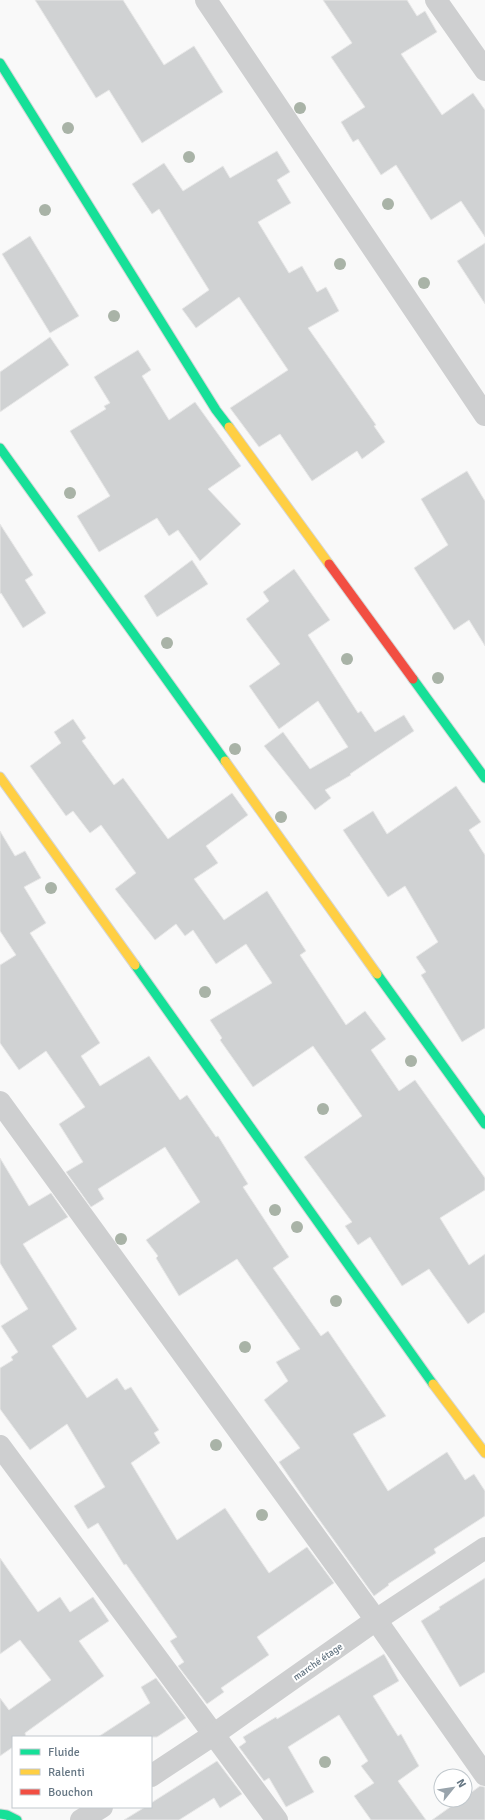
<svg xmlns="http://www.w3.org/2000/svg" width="485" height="1820" font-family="Signika,sans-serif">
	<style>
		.building { fill: #d0d2d3; stroke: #e8e8e8 }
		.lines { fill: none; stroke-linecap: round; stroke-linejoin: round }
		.fast-casing { stroke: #d5d6d7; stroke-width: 11 }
		.slow-casing { stroke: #d5d6d7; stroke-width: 11 }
		.jam-casing { stroke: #d5d6d7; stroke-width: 11 }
		.street { stroke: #cecfd0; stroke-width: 22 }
		.fast { stroke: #16e098; stroke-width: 9 }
		.slow { stroke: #ffcf43; stroke-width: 9 }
		.jam { stroke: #f24e42; stroke-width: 9 }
		.tree { fill: #a9b3a7 }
		.labels { text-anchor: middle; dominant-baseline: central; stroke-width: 4; stroke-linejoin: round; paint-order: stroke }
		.street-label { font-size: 10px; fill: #657683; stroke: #fff }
	</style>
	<rect width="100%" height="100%" fill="#f9f9f9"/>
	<g class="building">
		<path d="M35 0H123L164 65 194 46 223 92 142 143 109 90 96 98Z"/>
		<path d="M323 0H407L417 16 425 11 437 32 401 54 442 115 473 93 485 110V237L461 201 431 220 396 165 381 175 358 139 353 142 341 122 365 107 331 57 352 43Z"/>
		<path d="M277 151 290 172 277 180 291 203 258 222 289 273 302 266 317 292 326 287 339 311 308 328 376 425 374 426 385 442 362 459 357 451 312 481 280 434 259 447 230 408 288 370 239 297 196 328 182 309 209 290 159 209 152 214 132 184 164 163 183 191 223 166 230 178Z"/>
		<path d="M30 236 79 316 50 333 2 254Z"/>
		<path d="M485 243V304L457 261Z"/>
		<path d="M50 337 69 365 0 412V372Z"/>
		<path d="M138 350 151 370 142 376 169 420 195 402 241 466 208 489 241 524 200 561 178 530 169 536 157 518 99 552 77 516 110 496 70 431 106 409 104 406 110 403 94 377Z"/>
		<path d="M467 471 485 501V646L469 620 454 630 414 568 448 545 421 499Z"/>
		<path d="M0 524 33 575 25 580 46 613 23 628 1 593 0 594Z"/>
		<path d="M192 560 208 584 157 617 144 596Z"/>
		<path d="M294 569 330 620 308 635 358 713 361 711 375 732 404 715 414 731 350 774 351 775 325 790 331 798 315 810 264 746 283 732 310 769 348 747 318 701 279 729 249 686 280 664 246 619 269 601 263 592Z"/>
		<path d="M73 719 86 738 82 741 114 785 123 778 168 839 232 793 248 815 206 846 218 863 194 879 224 920 267 891 306 951 300 955 346 1025 365 1011 386 1039 371 1050 399 1091 415 1080 485 1178V1190L440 1218 469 1265 485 1254V1312L468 1324 429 1269 402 1286 370 1237 358 1245 345 1226 352 1222 304 1157 362 1116 313 1046 253 1087 220 1040 222 1038 210 1020 272 983 246 944 216 964 193 930 185 936 176 924 155 940 115 889 136 873 101 825 90 833 73 811 66 816 30 766 61 743 54 732Z"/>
		<path d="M456 786 481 822 469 830 485 855V1028L462 1042 421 975 426 972 416 957 438 942 405 886 388 897 343 830 373 811 387 834Z"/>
		<path d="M0 831 15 856 25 851 41 878 24 887 46 923 30 933 100 1043 81 1056 100 1086 149 1056 180 1100 187 1095 216 1137 218 1136 248 1184 243 1187 289 1257 273 1268 321 1336 328 1331 386 1416 353 1434 388 1491 447 1452 465 1480 474 1474 485 1491V1516L434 1549 436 1553 388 1584 389 1585 374 1596 305 1500 279 1462 300 1448 264 1400 288 1381 276 1362 300 1349 237 1259 179 1296 156 1258 158 1256 146 1240 200 1202 165 1147 98 1189 104 1199 91 1207 66 1172 83 1162 59 1124 85 1107 46 1051 19 1070 0 1043V965L16 955 0 931Z"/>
		<path d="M0 1158 29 1206 51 1193 68 1217 23 1244 77 1329 52 1346 87 1398 117 1378 125 1390 131 1387 159 1430 154 1433 160 1443 131 1463 177 1540 225 1508 269 1573 307 1547 334 1583 257 1637 269 1655 221 1688 224 1692 207 1704 178 1666 184 1662 170 1641 177 1637 126 1564 124 1565 98 1523 88 1529 74 1506 105 1487 67 1424 30 1450 0 1409V1368L13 1360 11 1357 18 1352 1 1326 28 1309 0 1263Z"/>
		<path d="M0 1558 38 1612 60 1597 70 1612 93 1597 109 1621 79 1641 104 1676 25 1733 26 1737H13V1747L0 1756V1698L9 1710 51 1680 20 1640 0 1654Z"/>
		<path d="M485 1578V1672L460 1687 421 1621 440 1609 439 1607Z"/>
		<path d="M384 1654 399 1681 373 1696 398 1736 401 1734 419 1766 398 1781 426 1820H371L354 1796 374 1783 361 1766 368 1761 339 1715 288 1747 314 1792 286 1807 269 1778 264 1781 239 1747 246 1742 243 1737 276 1717 277 1719Z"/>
		<path d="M156 1678 186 1718 157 1737H98L150 1703 141 1687Z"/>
		<path d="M217 1761 242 1794 220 1808 214 1798 179 1820H124L145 1807H151V1803Z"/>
		<path d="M480 1786 485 1787V1820H432L460 1800H465V1797Z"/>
	</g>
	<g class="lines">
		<g class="fast-casing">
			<g id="fast">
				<path d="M0 63 216 410 229 427"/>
				<path d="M0 448 225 761"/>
				<path d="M413 679 485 778"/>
				<path d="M135 965 433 1384"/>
				<path d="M377 974 485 1124"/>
				<path d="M0 1814 7 1815 17 1820"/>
			</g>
		</g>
		<g class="slow-casing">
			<g id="slow">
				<path d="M229 427 329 564"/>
				<path d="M225 761 377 974"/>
				<path d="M0 777 135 965"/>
				<path d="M433 1384 485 1453"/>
			</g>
		</g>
		<g class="jam-casing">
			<path id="jam" d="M329 564 413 679"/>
		</g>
		<g class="street">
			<path d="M206 0 485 415"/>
			<path d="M436 0 485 70"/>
			<path d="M0 1102 376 1620 485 1775"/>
			<path d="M0 1446 277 1820"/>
			<path d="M151 1776 213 1735 376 1620 485 1548"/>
			<path d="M81 1820 102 1807"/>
		</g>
		<use href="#fast" class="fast"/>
		<use href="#slow" class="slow"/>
		<use href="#jam" class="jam"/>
	</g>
	<g class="tree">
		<circle cx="300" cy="108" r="6"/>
		<circle cx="68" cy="128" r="6"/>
		<circle cx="189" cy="157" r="6"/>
		<circle cx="388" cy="204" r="6"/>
		<circle cx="45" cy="210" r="6"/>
		<circle cx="340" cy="264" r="6"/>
		<circle cx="424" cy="283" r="6"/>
		<circle cx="114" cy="316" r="6"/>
		<circle cx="70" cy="493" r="6"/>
		<circle cx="167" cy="643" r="6"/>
		<circle cx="347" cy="659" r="6"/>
		<circle cx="438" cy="678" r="6"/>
		<circle cx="235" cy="749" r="6"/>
		<circle cx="281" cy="817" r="6"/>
		<circle cx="51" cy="888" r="6"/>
		<circle cx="205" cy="992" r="6"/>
		<circle cx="411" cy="1061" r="6"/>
		<circle cx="323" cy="1109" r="6"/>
		<circle cx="275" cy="1210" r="6"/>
		<circle cx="297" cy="1227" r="6"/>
		<circle cx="121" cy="1239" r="6"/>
		<circle cx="336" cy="1301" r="6"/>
		<circle cx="245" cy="1347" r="6"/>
		<circle cx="216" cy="1445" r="6"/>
		<circle cx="262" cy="1515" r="6"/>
		<circle cx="325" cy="1762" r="6"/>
	</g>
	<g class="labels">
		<g class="street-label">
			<text transform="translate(318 1662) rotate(-35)">marché étage</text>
		</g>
	</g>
	<rect x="12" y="1736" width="140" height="72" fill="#ffffff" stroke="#c1c8cd"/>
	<rect x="20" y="1749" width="20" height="6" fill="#16e098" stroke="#c1c8cd"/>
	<text x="48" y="1756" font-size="12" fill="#657683">Fluide</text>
	<rect x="20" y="1769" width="20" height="6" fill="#ffcf43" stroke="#c1c8cd"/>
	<text x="48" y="1776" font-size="12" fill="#657683">Ralenti</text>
	<rect x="20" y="1789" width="20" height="6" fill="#f24e42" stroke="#c1c8cd"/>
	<text x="48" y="1796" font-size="12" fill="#657683">Bouchon</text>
	<g transform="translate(453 1788) rotate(60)"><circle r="19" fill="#ffffff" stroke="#c1c8cd"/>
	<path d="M0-3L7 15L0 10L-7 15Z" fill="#99a4ac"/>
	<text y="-6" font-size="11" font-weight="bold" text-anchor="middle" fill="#657683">N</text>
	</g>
</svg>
